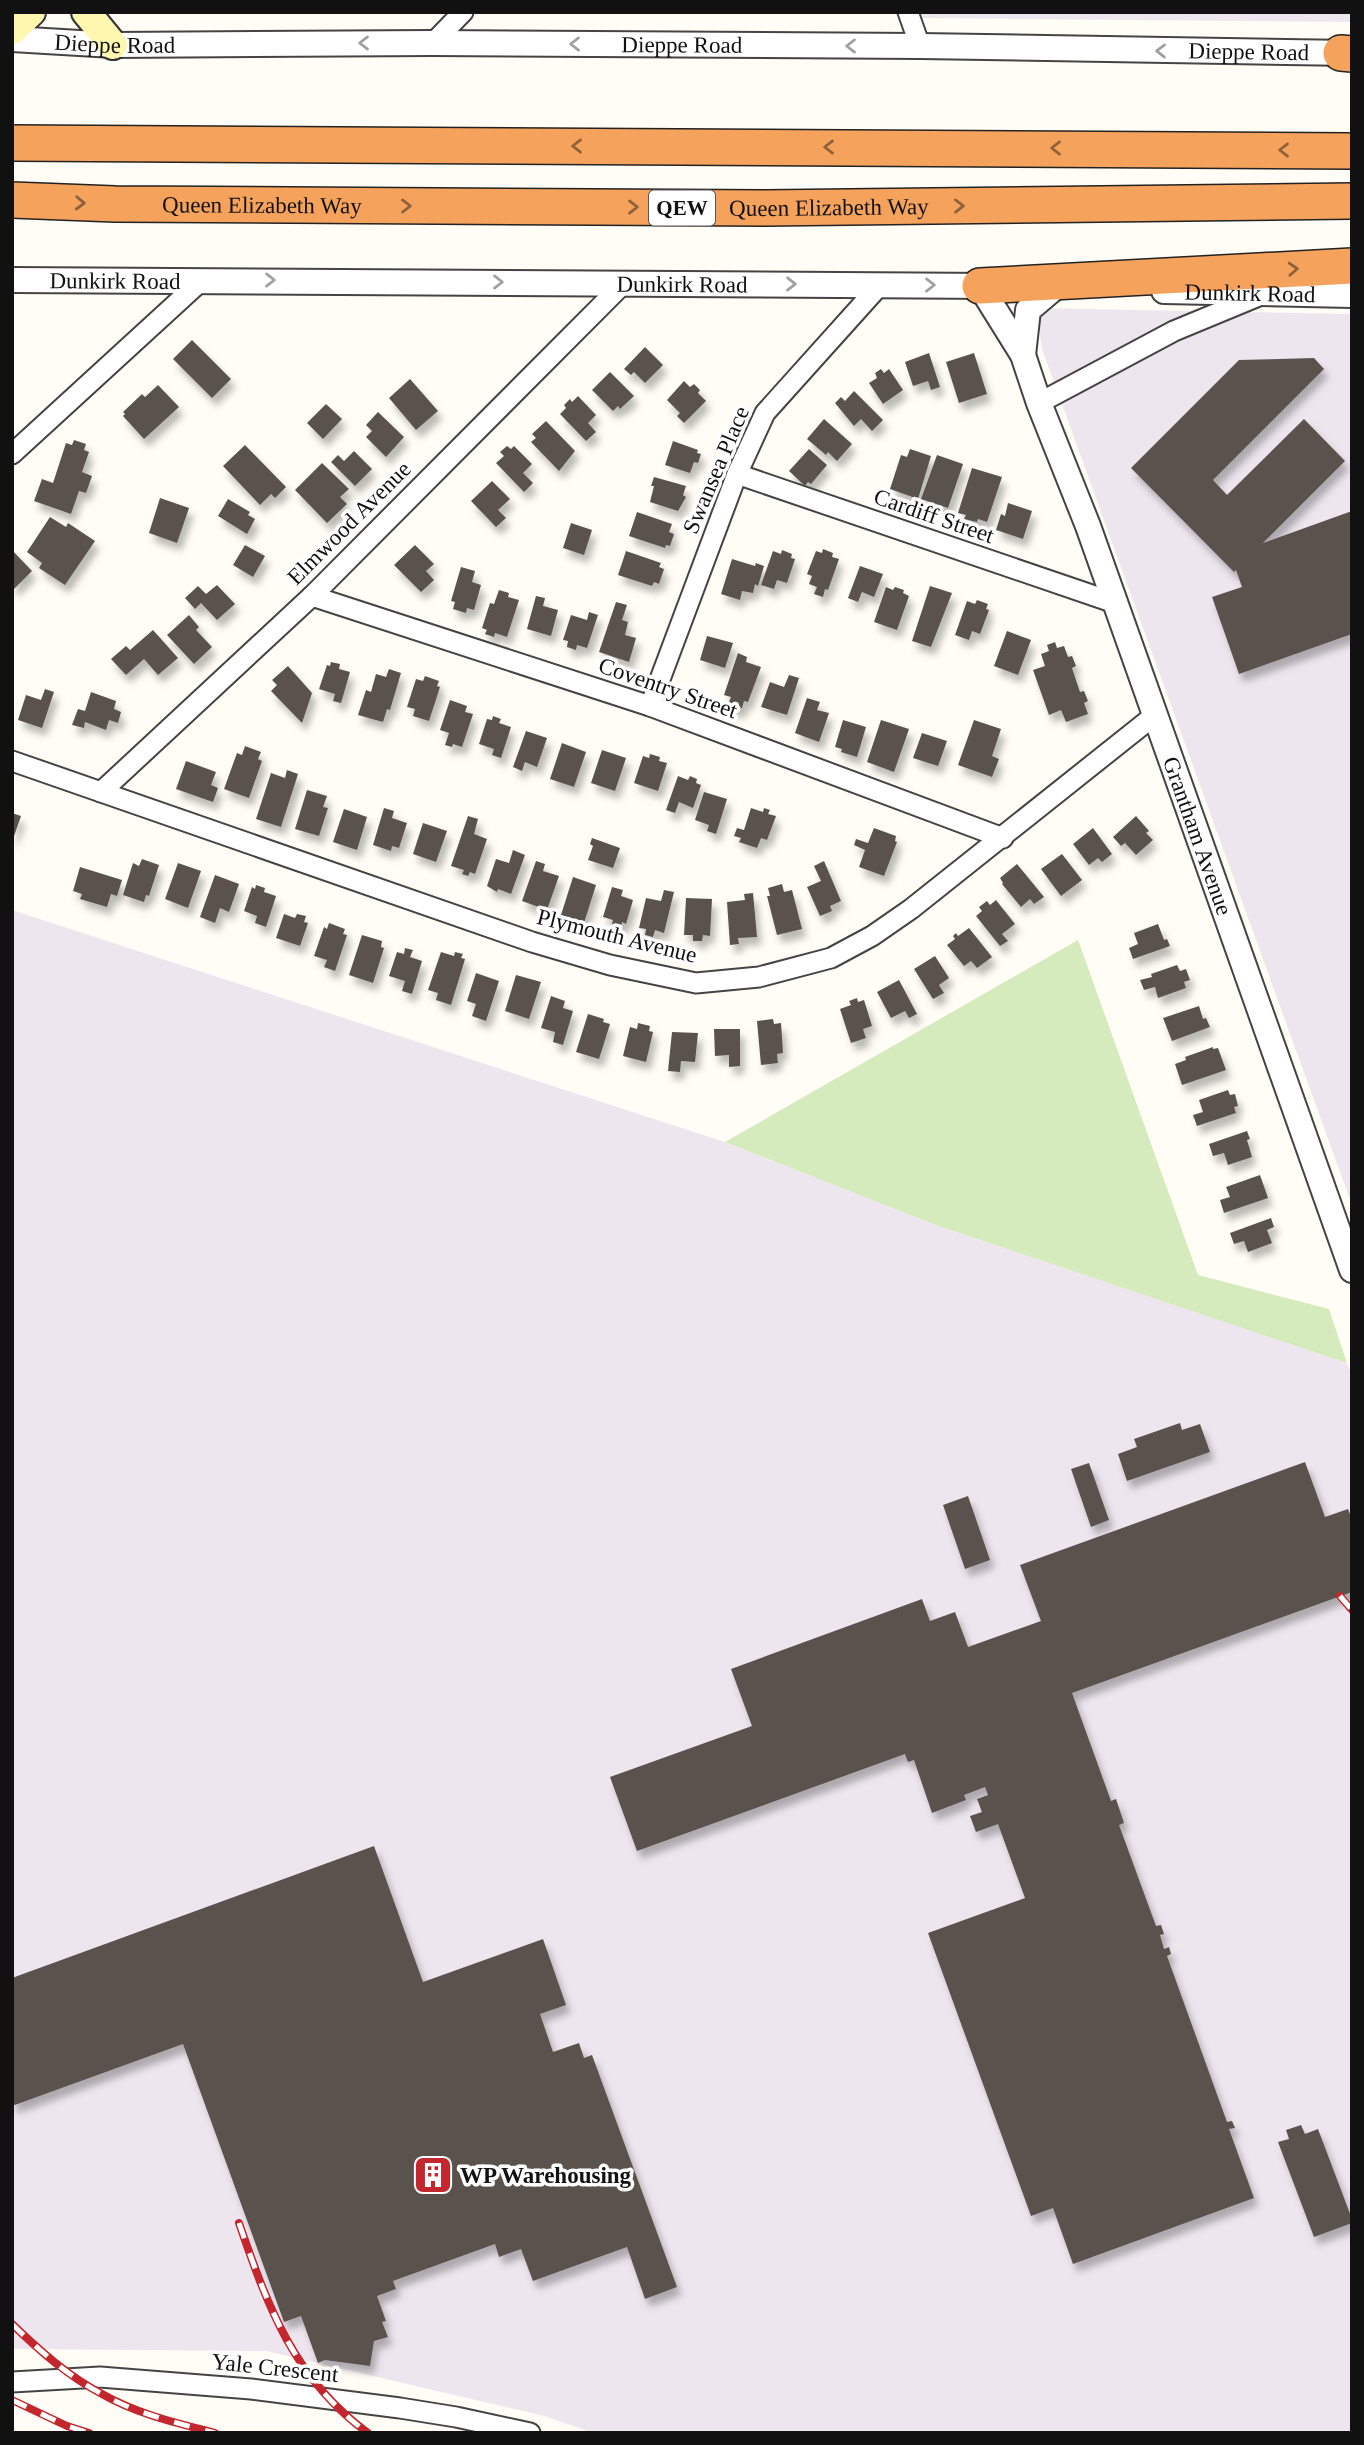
<svg xmlns="http://www.w3.org/2000/svg" width="1364" height="2445" font-family="Georgia,serif">
	<style>
		.industrial { fill: #eee6ef }
		.green { fill: #d5ebbd }
		.building { fill: #5a524d; filter: url(#shadow) }
		.lines { fill: none; stroke-linecap: round; stroke-linejoin: round }
		.minor-casing { stroke: #444; stroke-width: 23 }
		.tertiary-casing { stroke: #444; stroke-width: 28 }
		.secondary-casing { stroke: #333; stroke-width: 32 }
		.motorway-casing { stroke: #222; stroke-width: 38 }
		.minor { stroke: #fff; stroke-width: 19 }
		.tertiary { stroke: #fff; stroke-width: 24 }
		.secondary { stroke: #fff6b0; stroke-width: 28 }
		.motorway { stroke: #f5a25d; stroke-width: 35 }
		.rail-casing { stroke: #c4262e; stroke-width: 8 }
		.rail { stroke: #fff; stroke-width: 5; stroke-dasharray: 16; stroke-linecap: butt }
		.oneway { stroke: #a0a0a0 }
		.oneway2 { stroke: #8e613b }
		.labels { text-anchor: middle; dominant-baseline: central; stroke-width: 7; stroke-linejoin: round; paint-order: stroke }
		.shield { fill: #fff; stroke: #585858; stroke-width: 2 }
		.shield-label { font-size: 21px; font-weight: bold; fill: #111 }
		.street-label { font-size: 23px; fill: #111; stroke: #fff }
		.poi-label { font-size: 23px; font-weight: bold; fill: #111; stroke: #fff; text-anchor: start }
	</style>
	<defs>
		<filter id="shadow"><feDropShadow dx="4.5" dy="8" stdDeviation="3.5" flood-color="#0004"/></filter>
	</defs>
	<rect width="100%" height="100%" fill="#fffdf5"/>
	<g class="industrial">
		<path d="M919 12H1352V22L921 18Z"/>
		<path d="M1036 308 1352 314V1205L1042 349Z"/>
		<path d="M12 910 725 1142 938 1226 1347 1363 1352 1376V2433H593L544 2416 266 2351 12 2349Z"/>
	</g>
	<path class="green" d="M1078 940 1198 1275 1329 1309 1347 1363 938 1226 725 1142Z"/>
	<g class="building">
		<path d="M192 340 231 379 212 398 173 359Z"/>
		<path d="M645 347 663 365 645 383 634 372 631 375 624 369Z"/>
		<path d="M929 353 940 387 931 390 928 381 913 386 905 362Z"/>
		<path d="M974 353 987 394 959 403 946 362Z"/>
		<path d="M1314 358 1324 369 1213 480 1227 495 1304 419 1345 461 1263 543 1352 511V634L1239 674 1212 597 1242 587 1236 570 1234 572 1131 468 1239 360Z"/>
		<path d="M881 369 884 373 889 369 903 390 883 404 869 383 877 378 875 373Z"/>
		<path d="M610 372 634 396 620 409 618 406 613 411 592 390Z"/>
		<path d="M410 379 438 411 416 430 389 398Z"/>
		<path d="M684 381 690 387 694 384 700 390 698 393 706 401 684 423 677 416 680 413 667 400Z"/>
		<path d="M158 385 179 407 144 439 123 416 125 414 123 412 142 394 145 397Z"/>
		<path d="M854 391 883 420 872 431 861 419 854 426 835 403 841 397 845 401Z"/>
		<path d="M578 396 596 415 588 423 596 432 586 441 560 414 566 408 564 405 570 399 572 402Z"/>
		<path d="M326 404 342 419 323 439 307 423Z"/>
		<path d="M378 412 404 437 386 457 366 437 372 431 366 425Z"/>
		<path d="M824 419 852 444 837 461 828 452 826 455 807 439Z"/>
		<path d="M546 421 575 451 559 471 531 442 536 438 532 434Z"/>
		<path d="M74 440 86 444 84 450 89 452 82 472 92 476 86 493 79 491 71 514 34 501 42 479 53 483 66 443 72 445Z"/>
		<path d="M673 441 698 450 697 453 701 454 698 463 694 462 690 473 665 465Z"/>
		<path d="M245 445 286 487 275 498 271 494 260 505 223 466Z"/>
		<path d="M507 446 511 449 514 446 532 464 523 473 533 483 524 492 496 463 504 456 500 452Z"/>
		<path d="M809 449 827 465 811 484 808 482 805 486 789 471Z"/>
		<path d="M910 449 931 456 918 499 890 489 901 455 907 457Z"/>
		<path d="M354 451 372 469 355 486 331 462 338 455 344 461Z"/>
		<path d="M937 455 963 464 948 508 921 499Z"/>
		<path d="M322 463 349 489 340 497 347 504 327 523 295 490Z"/>
		<path d="M972 468 1002 477 987 522 978 519 977 522 964 519 966 515 958 513Z"/>
		<path d="M654 477 686 486 683 495 686 497 678 511 650 502 654 486H651Z"/>
		<path d="M492 481 510 499 498 510 506 518 496 527 471 501Z"/>
		<path d="M160 498 189 508 177 543 149 533Z"/>
		<path d="M228 499 250 512 248 515 255 519 247 534 218 516Z"/>
		<path d="M1008 503 1032 511 1023 539 996 530 1001 514 1005 516Z"/>
		<path d="M637 512 672 524 669 532 674 534 670 546 666 545 665 548 629 536Z"/>
		<path d="M50 517 66 527 68 523 95 541 65 585 39 568 42 563 27 552Z"/>
		<path d="M571 523 592 530 584 555 563 548Z"/>
		<path d="M245 545 265 556 253 577 233 565Z"/>
		<path d="M415 545 434 564 426 571 434 580 421 592 394 565Z"/>
		<path d="M823 549 833 553 832 557 839 559 828 590 825 589 823 597 814 594 817 587 809 584 812 576 807 574 816 551 822 553Z"/>
		<path d="M12 550 32 571 14 589 12 587Z"/>
		<path d="M782 550 792 554 791 558 795 559 787 583 777 580 774 589 761 585 773 551 781 554Z"/>
		<path d="M626 551 661 563 659 567 664 569 659 584 654 582 652 586 618 575Z"/>
		<path d="M732 559 755 566 756 563 764 566 758 586 755 584 753 593 742 591 740 600 721 594Z"/>
		<path d="M860 566 883 574 874 597 862 592 858 602 848 598Z"/>
		<path d="M461 567 475 571 472 582 481 585 474 610 467 608 466 613 453 609 455 602 451 601Z"/>
		<path d="M217 585 235 604 217 620 201 603 195 609 185 598 198 586 206 594Z"/>
		<path d="M930 586 952 593 931 647 912 641Z"/>
		<path d="M886 587 893 590 895 587 904 590 903 593 909 596 897 630 874 622Z"/>
		<path d="M499 590 509 593 508 597 519 600 507 637 495 633 494 637 485 634 487 630 482 628 490 603 494 604Z"/>
		<path d="M536 596 545 598 543 606 558 610 551 636 527 629Z"/>
		<path d="M977 600 988 604 986 609 989 610 980 634 972 631 969 640 955 635 967 601 975 604Z"/>
		<path d="M616 602 627 605 622 620 628 622 625 635 636 638 629 662 599 652Z"/>
		<path d="M589 612 598 615 587 648 577 645 576 650 567 647 568 641 563 640 571 615 587 620Z"/>
		<path d="M189 615 199 627 196 630 212 647 194 664 167 635Z"/>
		<path d="M153 630 178 658 158 675 144 659 126 675 111 659 126 646 130 650Z"/>
		<path d="M1007 631 1031 640 1018 675 994 666Z"/>
		<path d="M707 636 733 643 725 668 700 660Z"/>
		<path d="M1055 642 1057 648 1064 646 1068 657 1072 656 1076 666 1072 668 1080 692 1084 691 1088 701 1084 703 1088 714 1066 722 1061 710 1049 715 1033 670 1045 666 1041 654 1049 651 1047 645Z"/>
		<path d="M738 653 747 657 746 662 761 667 748 702 744 701 742 708 736 711 728 705 731 697 724 695Z"/>
		<path d="M331 662 340 664 339 669 350 672 341 703 333 701 335 694 319 689 327 665 330 666Z"/>
		<path d="M288 666 312 693 302 723 271 691 277 685 272 680Z"/>
		<path d="M389 669 401 673 390 710 387 709 383 722 358 715 366 690 371 692 376 674 386 677Z"/>
		<path d="M789 675 799 678 787 715 761 707 770 682 784 687Z"/>
		<path d="M425 676 439 681 437 686 440 687 429 721 413 716 415 709 407 707 416 679 423 681Z"/>
		<path d="M45 689 54 692 42 728 18 720 26 695 41 700Z"/>
		<path d="M91 692 116 701 114 709 121 712 118 723 109 720 106 730 85 722 84 728 72 725 78 709 85 711Z"/>
		<path d="M807 698 820 702 817 710 829 713 819 742 795 733Z"/>
		<path d="M450 700 467 706 465 712 473 714 462 747 453 744 452 747 445 745 449 733 440 730Z"/>
		<path d="M493 716 501 719 499 723 511 727 501 758 492 755 494 749 479 744 487 719 492 720Z"/>
		<path d="M843 720 866 727 857 757 841 752 842 749 835 747Z"/>
		<path d="M881 720 909 729 894 772 867 762Z"/>
		<path d="M974 720 1001 729 992 756 999 759 992 777 958 765Z"/>
		<path d="M526 731 547 738 537 767 525 762 522 771 513 767Z"/>
		<path d="M922 733 947 741 938 766 913 758Z"/>
		<path d="M562 743 586 752 574 787 550 779Z"/>
		<path d="M245 746 261 752 258 759 262 761 249 798 224 789 237 753 242 755Z"/>
		<path d="M602 750 626 758 615 791 591 783Z"/>
		<path d="M650 754 660 757 659 761 667 763 658 791 634 783 643 756 649 758Z"/>
		<path d="M186 761 216 772 211 785 218 788 213 802 176 789Z"/>
		<path d="M287 770 298 774 281 827 256 819 271 773 285 778Z"/>
		<path d="M678 776 688 780 690 776 697 779 696 783 701 785 693 808 679 802 675 813 666 810Z"/>
		<path d="M307 790 327 796 323 807 328 808 319 836 295 829Z"/>
		<path d="M704 792 727 799 716 834 707 831 709 825 695 820Z"/>
		<path d="M384 808 394 811 392 818 407 823 399 848 392 846 391 851 373 845Z"/>
		<path d="M751 808 763 812 764 808 770 810 768 814 776 816 767 840 761 838 757 848 739 842 741 838 734 836 737 828 744 830Z"/>
		<path d="M344 809 367 817 357 850 333 842Z"/>
		<path d="M12 813 21 816 13 839H12Z"/>
		<path d="M468 816 478 819 474 834 487 839 475 874 470 872 468 876 462 874 464 870 451 866Z"/>
		<path d="M1136 816 1149 831 1146 833 1153 840 1136 855 1125 843 1121 846 1113 837Z"/>
		<path d="M423 823 447 831 436 862 413 854Z"/>
		<path d="M874 828 896 836 895 841 897 842 884 876 859 867 865 850 854 845 856 839 868 843Z"/>
		<path d="M1093 828 1112 854 1102 862 1098 858 1089 865 1073 844Z"/>
		<path d="M592 838 620 848 613 868 588 860 593 846 590 844Z"/>
		<path d="M513 850 525 855 511 894 498 889 497 892 487 886 496 859 509 863Z"/>
		<path d="M1062 854 1082 880 1061 896 1041 869Z"/>
		<path d="M142 859 159 865 149 896 146 895 144 902 123 895 133 863 139 866Z"/>
		<path d="M536 861 545 864 543 871 559 876 547 910 522 901Z"/>
		<path d="M824 861 841 901 830 906 832 911 820 916 807 887 821 881 814 866Z"/>
		<path d="M178 863 201 871 188 908 165 899Z"/>
		<path d="M1017 864 1044 897 1034 904 1030 899 1021 907 1002 884 1003 883 1000 878Z"/>
		<path d="M80 867 122 880 117 896 111 894 107 907 80 899 82 894 73 891Z"/>
		<path d="M215 875 239 884 229 912 220 908 215 923 200 917Z"/>
		<path d="M573 877 596 885 584 923 561 915Z"/>
		<path d="M782 884 784 892 792 890 802 929 777 935 767 896H770L768 888Z"/>
		<path d="M256 885 265 888 264 892 276 896 266 927 255 923 257 916 244 911 252 887 255 889Z"/>
		<path d="M612 887 623 890 621 896 633 900 626 924 622 922 621 927 612 924 613 920 603 917Z"/>
		<path d="M664 890 674 892 664 933 655 930 653 937 645 935 646 929 639 928 646 898 661 901Z"/>
		<path d="M753 893 757 937 738 938 739 944 730 945 727 902 745 900 744 894Z"/>
		<path d="M686 898 712 899 710 936 703 935 702 941H693V935H684Z"/>
		<path d="M996 900 1015 924 1002 934 1008 941 1000 946 976 916 982 911 979 907 987 901 990 905Z"/>
		<path d="M284 914 295 918 297 914 306 916 304 922 308 923 300 946 276 938Z"/>
		<path d="M329 923 345 929 343 934 347 935 335 971 324 967 327 960 314 956 324 927 327 929Z"/>
		<path d="M1158 924 1164 940 1167 939 1170 946 1133 959 1129 948 1138 944 1134 933Z"/>
		<path d="M969 928 992 957 977 968 971 961 964 966 947 945 955 939 953 936 956 933 958 936Z"/>
		<path d="M362 935 382 941 381 947 384 948 373 983 349 975Z"/>
		<path d="M405 948 413 950 410 957 422 961 412 994 402 991 405 981 389 976 397 952 404 954Z"/>
		<path d="M441 952 454 956 455 952 463 954 461 958 465 959 451 1005 436 1000 438 993 428 990Z"/>
		<path d="M935 956 949 978 939 985 944 993 933 999 914 969Z"/>
		<path d="M1177 965 1180 971 1186 969 1190 980 1184 982 1186 988 1158 998 1155 987 1144 990 1140 980 1152 977 1151 974Z"/>
		<path d="M476 973 499 981 486 1021 472 1016 476 1004 467 1001Z"/>
		<path d="M516 975 541 982 529 1019 505 1011Z"/>
		<path d="M899 980 917 1014 909 1018 905 1011 891 1018 877 992Z"/>
		<path d="M551 996 565 1001 563 1008 573 1011 563 1045 553 1042 555 1032 541 1028Z"/>
		<path d="M857 998 858 1002 864 1000 872 1026 863 1029 866 1038 851 1043 840 1009 851 1005 849 1001Z"/>
		<path d="M1199 1006 1203 1019 1206 1018 1210 1027 1172 1041 1163 1018Z"/>
		<path d="M588 1014 604 1019 603 1022 610 1024 599 1059 576 1052Z"/>
		<path d="M773 1019 774 1024 781 1023 783 1053 777 1054 778 1063 761 1065 757 1021Z"/>
		<path d="M638 1023 650 1026 649 1031 653 1032 646 1062 623 1056 630 1027 637 1029Z"/>
		<path d="M714 1029H740V1066L729 1067V1055L715 1056Z"/>
		<path d="M672 1032 698 1033 695 1062 681 1061 680 1072 668 1071Z"/>
		<path d="M1213 1047V1049L1218 1048 1226 1070 1182 1085 1175 1064 1186 1060 1185 1057Z"/>
		<path d="M1228 1090 1230 1095 1235 1094 1238 1106 1234 1107 1236 1113 1197 1126 1193 1115 1203 1112 1199 1100Z"/>
		<path d="M1247 1131 1250 1139 1247 1140 1252 1157 1228 1165 1224 1153 1213 1156 1209 1144Z"/>
		<path d="M1260 1175 1268 1198 1224 1213 1220 1200 1230 1197 1226 1187Z"/>
		<path d="M1271 1218 1274 1227 1267 1230 1272 1243 1248 1252 1244 1241 1234 1244 1230 1233Z"/>
		<path d="M1180 1423 1182 1430 1200 1424 1210 1452 1127 1481 1118 1454 1137 1447 1134 1439Z"/>
		<path d="M1305 1462 1325 1517 1348 1509 1352 1519V1592L1072 1693 1111 1801 1116 1799 1124 1823 1119 1825 1156 1926 1161 1925 1164 1934 1160 1935 1164 1949 1169 1947 1171 1954 1167 1956 1227 2122 1232 2121 1235 2128 1229 2129 1254 2198 1073 2264 1053 2208 1031 2216 928 1933 1025 1898 998 1824 976 1832 970 1816 982 1812 977 1799 988 1795 985 1787 964 1795 966 1800 932 1813 914 1760 908 1762 905 1754 637 1851 610 1777 752 1726 731 1669 922 1599 930 1621 955 1612 968 1647 1041 1621 1020 1565Z"/>
		<path d="M1089 1463 1109 1520 1091 1527 1071 1469Z"/>
		<path d="M968 1496 990 1560 965 1569 943 1505Z"/>
		<path d="M374 1846 423 1982 543 1939 566 2005 540 2014 553 2052 579 2043 584 2058 592 2055 677 2287 645 2299 627 2247 533 2281 521 2249 499 2257 495 2244 393 2281 396 2289 377 2296 386 2321 382 2322 388 2337 374 2341 370 2366 325 2360 318 2363 301 2316 284 2322 183 2044 12 2106V1978Z"/>
		<path d="M1301 2125 1305 2134 1318 2129 1352 2219V2223L1314 2237 1278 2142 1289 2139 1286 2130Z"/>
	</g>
	<g class="lines">
		<g class="minor-casing">
			<g id="minor">
				<path d="M908 12 920 46"/>
				<path d="M433 43 463 12"/>
				<path d="M1039 403 1174 331 1261 295"/>
				<path d="M12 454 202 280"/>
				<path d="M737 474 1115 603"/>
				<path d="M312 596 650 706 1003 838"/>
				<path d="M650 706 737 474 765 413 880 285"/>
				<path d="M12 761 532 942 610 965 696 983 759 977 831 958 872 936 911 909 1155 715"/>
				<path d="M101 792 312 596 625 282"/>
				<path d="M12 2382 100 2377 251 2389 400 2408 456 2417 530 2433"/>
			</g>
		</g>
		<g class="tertiary-casing">
			<g id="tertiary">
				<path id="s1" d="M12 39 113 45 433 43 920 46 1352 53"/>
				<path id="s2" d="M12 280 994 286"/>
				<path id="s3" d="M980 286 1023 355 1039 403 1088 526 1352 1270"/>
				<path id="s4" d="M1164 291 1352 295"/>
				<path d="M1023 355 1028 310 1054 288"/>
			</g>
		</g>
		<g class="secondary-casing">
			<g id="secondary">
				<path d="M86 12 113 45"/>
				<path d="M12 30 31 12"/>
			</g>
		</g>
		<g class="motorway-casing">
			<g id="motorway">
				<path d="M1341 53 1352 54"/>
				<path d="M12 143 1352 151"/>
				<path id="s5" d="M12 200 115 204 765 208 1352 201"/>
				<path d="M980 286 1352 266"/>
			</g>
		</g>
		<use href="#minor" class="minor"/>
		<use href="#tertiary" class="tertiary"/>
		<use href="#secondary" class="secondary"/>
		<use href="#motorway" class="motorway"/>
		<g class="rail-casing">
			<g id="rail">
				<path d="M1340 1596 1352 1610"/>
				<path d="M239 2223C268 2307 294 2379 368 2433"/>
				<path d="M12 2324C40 2351 68 2376 102 2394 137 2414 177 2423 215 2433"/>
				<path d="M12 2400 67 2426 89 2433"/>
			</g>
		</g>
		<use href="#rail" class="rail"/>
	</g>
	<defs><path id="oneway-chevron" d="M-2-3.5L2.5 0L-2 3.5" fill="none" stroke-width="1.6" stroke-linecap="round" stroke-linejoin="round" transform="scale(1.75)"/></defs>
	<g class="oneway">
		<use href="#oneway-chevron" transform="translate(364 43) rotate(180)"/>
		<use href="#oneway-chevron" transform="translate(575 44) rotate(-180)"/>
		<use href="#oneway-chevron" transform="translate(851 46) rotate(-180)"/>
		<use href="#oneway-chevron" transform="translate(1161 51) rotate(-179)"/>
		<use href="#oneway-chevron" transform="translate(270 280)"/>
		<use href="#oneway-chevron" transform="translate(498 282)"/>
		<use href="#oneway-chevron" transform="translate(791 284) rotate(1)"/>
		<use href="#oneway-chevron" transform="translate(930 285)"/>
	</g>
	<g class="oneway2">
		<use href="#oneway-chevron" transform="translate(577 146) rotate(-180)"/>
		<use href="#oneway-chevron" transform="translate(829 147) rotate(-180)"/>
		<use href="#oneway-chevron" transform="translate(1056 148) rotate(-180)"/>
		<use href="#oneway-chevron" transform="translate(1284 150) rotate(-180)"/>
		<use href="#oneway-chevron" transform="translate(80 203) rotate(2)"/>
		<use href="#oneway-chevron" transform="translate(406 206)"/>
		<use href="#oneway-chevron" transform="translate(959 206) rotate(-1)"/>
		<use href="#oneway-chevron" transform="translate(633 207)"/>
		<use href="#oneway-chevron" transform="translate(1293 269) rotate(-3)"/>
	</g>
	<defs>
		<g id="building-square" transform="scale(2.0125)"><rect x="-9" y="-9" width="18" height="18" rx="4" fill="#c4262e" stroke="#fff"/><path d="M-4-6H4V6H1V3H-1V6H-4ZM-2.5-4.3h1.7v1.8h-1.7ZM.8-4.3h1.7v1.8H.8ZM-2.5-1h1.7V.8h-1.7ZM.8-1h1.7V.8H.8Z" fill="#fff"/></g>
	</defs>
	<g fill-rule="evenodd">
		<use href="#building-square" x="433" y="2175"/>
	</g>
	<g class="labels">
		<rect class="shield" x="649" y="190.5" width="66" height="35" rx="5"/>
		<g class="shield-label">
			<text x="682" y="208">QEW</text>
		</g>
		<g class="street-label">
			<text stroke="none"><textPath href="#s1" startOffset="103">Dieppe Road</textPath></text>
			<text stroke="none"><textPath href="#s1" startOffset="670">Dieppe Road</textPath></text>
			<text stroke="none"><textPath href="#s1" startOffset="1237">Dieppe Road</textPath></text>
			<text stroke="none"><textPath href="#s5" startOffset="250">Queen Elizabeth Way</textPath></text>
			<text stroke="none"><textPath href="#s5" startOffset="817">Queen Elizabeth Way</textPath></text>
			<text stroke="none"><textPath href="#s2" startOffset="103">Dunkirk Road</textPath></text>
			<text stroke="none"><textPath href="#s2" startOffset="670">Dunkirk Road</textPath></text>
			<text stroke="none"><textPath href="#s4" startOffset="86">Dunkirk Road</textPath></text>
			<text transform="translate(716 470) rotate(-67)">Swansea Place</text>
			<text transform="translate(934 516) rotate(19)">Cardiff Street</text>
			<text transform="translate(349 523) rotate(-45)">Elmwood Avenue</text>
			<text transform="translate(668 688) rotate(19)">Coventry Street</text>
			<text stroke="none"><textPath href="#s3" startOffset="593">Grantham Avenue</textPath></text>
			<text transform="translate(617 936) rotate(14)">Plymouth Avenue</text>
			<text transform="translate(275 2368) rotate(6)">Yale Crescent</text>
		</g>
		<g class="poi-label">
			<text x="460" y="2175">WP Warehousing</text>
		</g>
	</g>
	<rect width="1364" height="2445" fill="none" stroke="#111111" stroke-width="28"/>
</svg>
